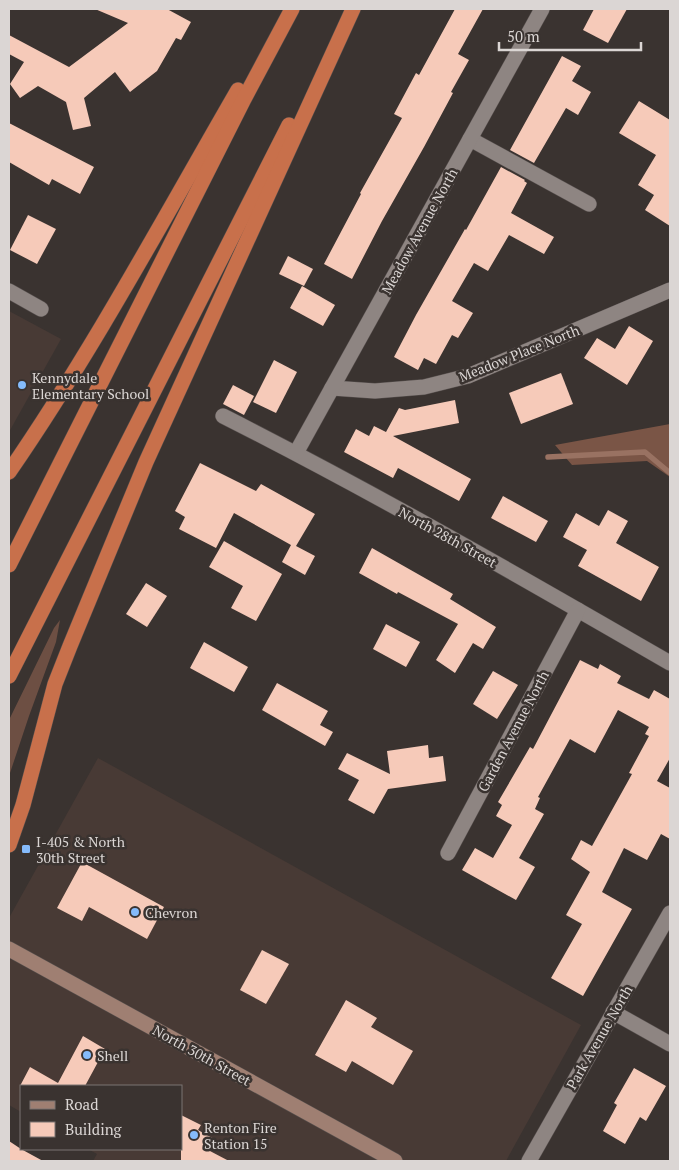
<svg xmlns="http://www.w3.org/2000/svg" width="679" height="1170" font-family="'PT Serif',serif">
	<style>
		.built { fill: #483a35 }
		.green { fill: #6d4f43 }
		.forest { fill: #7a5546 }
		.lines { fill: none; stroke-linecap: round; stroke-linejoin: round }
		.stream { stroke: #997262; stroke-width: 5.5 }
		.building { fill: #f6cab9 }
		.street-casing { stroke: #564f4d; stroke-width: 16 }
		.secondary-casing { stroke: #564f4d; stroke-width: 16 }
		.highway-casing { stroke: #564f4d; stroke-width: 16 }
		.street { stroke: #8e8582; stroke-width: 15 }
		.secondary { stroke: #9f7f72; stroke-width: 15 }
		.highway { stroke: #c8704b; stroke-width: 15 }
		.poi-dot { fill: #85bbfb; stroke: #3a3330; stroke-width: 2 }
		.labels { text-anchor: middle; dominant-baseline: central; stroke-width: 5; stroke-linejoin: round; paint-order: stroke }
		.street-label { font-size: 14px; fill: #dbd6d4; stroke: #3a3330 }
		.poi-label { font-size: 14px; fill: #dbd6d4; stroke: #3a3330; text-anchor: start }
	</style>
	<rect width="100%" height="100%" fill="#3a3330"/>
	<g class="built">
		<path d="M9 311 61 339 9 432Z"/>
		<path d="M98 758 581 1025 506 1161H93L97 1154 88 1149H181V1086H21V1112L9 1105V918Z"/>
	</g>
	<path class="green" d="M60 620 56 642 29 716 9 776V720L54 628Z"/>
	<path class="forest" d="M670 424V477L647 461 572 465 555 445Z"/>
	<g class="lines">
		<path class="stream" d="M548 457 645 452 670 473"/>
	</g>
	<g class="building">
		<path d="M95 9H167L191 22 181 40 176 38 157 71 130 92 115 72 84 98 91 126 73 130 66 102 38 86 20 98 10 84 24 62 9 54V35L69 67 128 23Z"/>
		<path d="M455 9H483L458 54 469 60 451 92 453 93 424 147 382 221 352 279 324 264 361 194 360 193 402 118 394 114 416 73 419 75Z"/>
		<path d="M594 9H627L608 43 583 30Z"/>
		<path d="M562 56 581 66 572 81 591 92 578 115 566 108 534 163 510 150Z"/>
		<path d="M639 101 670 120V226L645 210 654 195 638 185 656 155 619 133Z"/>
		<path d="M9 123 94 167 80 194 52 179 49 185 9 162Z"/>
		<path d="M501 167 525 180 524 181 527 183 511 213 554 237 544 254 509 235 488 271 474 263 452 301 473 313 458 338 452 335 436 364 424 358 418 370 394 357 416 315 465 229 466 230Z"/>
		<path d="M28 215 56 229 37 264 10 250Z"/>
		<path d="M288 256 313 269 304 286 279 274Z"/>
		<path d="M302 286 335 305 323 326 290 308Z"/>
		<path d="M629 326 653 341 627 385 584 358 597 338 615 349Z"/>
		<path d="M274 360 297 372 276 413 253 402Z"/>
		<path d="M561 373 573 404 521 424 509 393Z"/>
		<path d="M233 385 254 396 244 415 223 404Z"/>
		<path d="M455 400 459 423 393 436 471 479 459 501 398 468 393 478 344 452 356 429 369 436 374 426 386 432 399 408 405 410Z"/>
		<path d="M200 463 256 491 261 484 315 514 296 546 315 556 305 575 282 562 291 545 234 513 216 548 179 529 185 517 175 511Z"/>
		<path d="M503 496 548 521 536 542 491 518Z"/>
		<path d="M608 510 628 521 616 543 659 567 641 601 578 566 587 550 563 537 576 513 599 526Z"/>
		<path d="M224 541 282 574 256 621 231 608 243 586 209 567Z"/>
		<path d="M372 548 453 594 450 599 496 627 483 649 473 643 455 673 436 660 458 624 398 592 397 594 359 573Z"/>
		<path d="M146 583 167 596 147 627 126 614Z"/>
		<path d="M386 624 420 642 406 667 373 649Z"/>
		<path d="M204 642 248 667 234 692 190 668Z"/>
		<path d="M580 660 598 669 600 664 621 676 617 683 649 699 654 690 670 699V758L657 781 670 788V839L661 834 647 860 624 848 602 892 632 909 583 996 551 978 582 924 566 915 590 872 571 859 581 840 592 846 632 774 629 773 649 736 645 734 649 727 618 710 595 753 570 739 538 797 540 798 535 809 544 814 519 858 535 867 516 900 462 870 475 848 493 858 512 825 496 816 502 805 498 802 530 747 533 749Z"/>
		<path d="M493 671 518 685 497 719 473 704Z"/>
		<path d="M277 683 328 711 320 725 333 732 325 746 262 710Z"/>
		<path d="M428 745 429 758 443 756 446 781 388 789 374 814 348 800 359 780 338 769 347 753 390 774 387 751Z"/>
		<path d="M82 862 164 907 147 939 89 907 82 921 57 908Z"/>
		<path d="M262 950 289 964 266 1004 240 990Z"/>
		<path d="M346 1000 377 1018 371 1027 413 1051 393 1085 352 1061 346 1072 315 1055Z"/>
		<path d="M83 1036 105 1049 85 1086H20L30 1067 58 1083Z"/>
		<path d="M634 1068 666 1086 646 1121 640 1117 625 1144 603 1131 617 1105 614 1103Z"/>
		<path d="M181 1115 201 1125 198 1130 214 1139 208 1150 229 1161H181Z"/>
		<path d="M9 1141 21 1149 43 1161H9Z"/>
	</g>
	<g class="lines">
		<g class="street-casing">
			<g id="street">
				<path d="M470 139 589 204"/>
				<path d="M9 291 41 309"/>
				<path d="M332 388 375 391 424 387 468 376 670 290"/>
				<path d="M223 416C375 493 523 578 670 663"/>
				<path d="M296 453 542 9"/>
				<path d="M448 853 578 610"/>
				<path d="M613 1012 670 1044"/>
				<path d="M529 1161 670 913"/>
			</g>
		</g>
		<g class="secondary-casing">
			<path id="secondary" d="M9 949 395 1161"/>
		</g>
		<g class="highway-casing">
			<g id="highway">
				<path d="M9 472C93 350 164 218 238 90"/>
				<path d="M9 565 243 101 292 9"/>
				<path d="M9 676 289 125"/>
				<path d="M9 845 23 805 55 684 70 646 146 462 353 9"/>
			</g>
		</g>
		<use href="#street" class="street"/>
		<use href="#secondary" class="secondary"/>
		<use href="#highway" class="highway"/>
	</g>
	<g class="poi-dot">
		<circle cx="22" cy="385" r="5"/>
		<rect x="21" y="844" width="10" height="10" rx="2.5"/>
		<circle cx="135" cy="912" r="5"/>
		<circle cx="87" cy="1055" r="5"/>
		<circle cx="194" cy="1135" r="5"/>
	</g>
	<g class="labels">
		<g class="street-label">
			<text transform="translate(419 231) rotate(-61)">Meadow Avenue North</text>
			<text transform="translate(519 353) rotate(-22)">Meadow Place North</text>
			<text transform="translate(448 537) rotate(29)">North 28th Street</text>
			<text transform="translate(513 731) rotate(-62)">Garden Avenue North</text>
			<text transform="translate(599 1037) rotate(-60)">Park Avenue North</text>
			<text transform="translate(202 1055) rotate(29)">North 30th Street</text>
		</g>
		<g class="poi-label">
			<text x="32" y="377">Kennydale<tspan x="32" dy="16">Elementary School</tspan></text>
			<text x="36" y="841">I-405 &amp; North<tspan x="36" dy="16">30th Street</tspan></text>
			<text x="145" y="912">Chevron</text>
			<text x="97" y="1055">Shell</text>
			<text x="204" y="1127">Renton Fire<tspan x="204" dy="16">Station 15</tspan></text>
		</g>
	</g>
	<rect width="679" height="1170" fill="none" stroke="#dbd6d4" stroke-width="20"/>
	<rect x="20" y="1085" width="162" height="65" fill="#3a3330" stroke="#7a7472"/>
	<rect x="30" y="1101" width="25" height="8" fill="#9f7f72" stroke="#7a7472"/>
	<text x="65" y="1110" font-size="15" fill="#dbd6d4">Road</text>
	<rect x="30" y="1122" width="25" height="15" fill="#f6cab9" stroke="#7a7472"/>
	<text x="65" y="1135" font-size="15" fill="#dbd6d4">Building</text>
	<path d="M499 42v8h142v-8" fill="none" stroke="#dbd6d4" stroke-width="2.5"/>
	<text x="507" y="42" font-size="15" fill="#dbd6d4" stroke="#3a3330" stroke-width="4" paint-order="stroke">50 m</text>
</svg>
